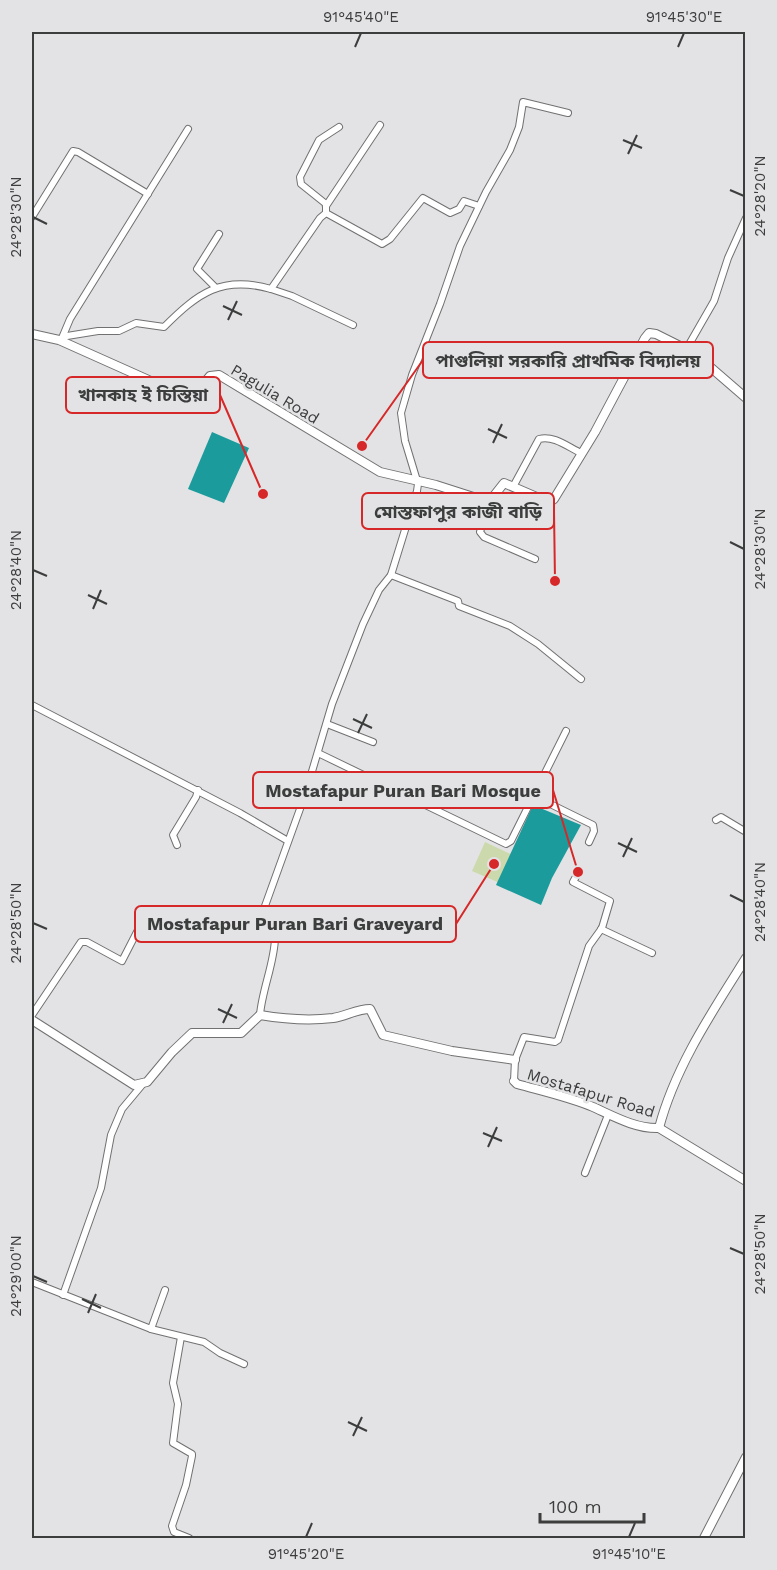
<svg xmlns="http://www.w3.org/2000/svg" width="777" height="1570" font-family="'Work Sans','Noto Sans Bengali',sans-serif">
	<style>
		.green { fill: #ccd9ac }
		.water { fill: #1c9b9d }
		.lines { fill: none; stroke-linecap: round; stroke-linejoin: round }
		.minor-casing { stroke: #717172; stroke-width: 8 }
		.tertiary-casing { stroke: #717172; stroke-width: 10 }
		.minor { stroke: #fff; stroke-width: 6 }
		.tertiary { stroke: #fff; stroke-width: 8 }
		.ticks { fill: none; stroke: #3c3d3d; stroke-width: 2 }
		.labels { text-anchor: middle; dominant-baseline: central; stroke-width: 5; stroke-linejoin: round; paint-order: stroke }
		.street-label { font-size: 16px; fill: #3c3d3d; stroke: #e3e3e5 }
		.leader { fill: none; stroke: #d62828; stroke-width: 2 }
		.callout-dot { fill: #d62828; stroke: #e3e3e5; stroke-width: 2 }
		.callout { fill: #e3e3e5; stroke: #d62828; stroke-width: 2 }
		.callout-label { font-size: 18px; text-anchor: middle; font-weight: bold; fill: #3c3d3d }
		.neatline { fill: none; stroke: #3c3d3d; stroke-width: 2 }
		.ticks-label { font-size: 15px; text-anchor: middle; fill: #3c3d3d }
	</style>
	<rect width="100%" height="100%" fill="#e3e3e5"/>
	<path class="green" d="M485 842 517 857 502 884 472 871Z"/>
	<g class="water">
		<path d="M212 432 249 448 224 503 188 489Z"/>
		<path d="M533 805 581 825 552 878 541 905 496 885Z"/>
	</g>
	<g class="lines">
		<g class="minor-casing">
			<g id="minor">
				<path d="M326 206 380 125"/>
				<path d="M326 213V204L301 184 300 177 319 140 339 127"/>
				<path d="M32 217 73 151 78 152 148 194"/>
				<path d="M216 288 197 269 219 234"/>
				<path d="M271 289 292 296 353 325"/>
				<path d="M62 338 70 319 188 129"/>
				<path d="M59 340 67 336 98 331H119L136 323 164 327C198 293 222 275 271 289L320 218 326 213 382 244 390 239 423 198 450 213 459 209 464 201 479 206"/>
				<path d="M687 348 714 301 728 258 746 218"/>
				<path d="M514 485 539 439C554 435 568 447 581 453"/>
				<path d="M489 502 480 532 484 537 535 559"/>
				<path d="M391 575 458 601 459 606 510 626 538 644 581 679"/>
				<path d="M32 705 240 813 288 841"/>
				<path d="M327 724 373 742"/>
				<path d="M318 753 506 844 511 841 566 731"/>
				<path d="M534 796 593 825 594 831 589 842"/>
				<path d="M716 820 721 817 746 832"/>
				<path d="M177 845 173 835 196 797 198 790"/>
				<path d="M601 929 652 953"/>
				<path d="M32 1015 81 942H87L122 961 141 924"/>
				<path d="M260 1015C262 990 275 961 275 937L263 930 265 906 305 795 332 704 363 624 379 590 391 575 417 491 418 484 405 441 401 413 412 375 440 304 460 246 486 192 510 150 519 127 523 102 568 113"/>
				<path d="M514 1081 515 1060 524 1037 555 1042 558 1040 589 946 602 928 610 901 573 882 578 873"/>
				<path d="M585 1173 608 1115"/>
				<path d="M32 1282 151 1329 204 1342 220 1353 244 1364"/>
				<path d="M63 1295 101 1188 111 1135 122 1109 142 1085"/>
				<path d="M151 1329 165 1290"/>
				<path d="M181 1337 173 1383 178 1404 173 1443 192 1454V1456L186 1485 172 1526 174 1532 189 1538"/>
			</g>
		</g>
		<g class="tertiary-casing">
			<g id="tertiary">
				<path d="M32 334 59 340 191 399 210 376 219 375 380 472 436 485 489 502 504 483 546 501 550 502 554 499 595 432 645 338 649 333 656 334 694 353 746 398"/>
				<path d="M32 1020 134 1085 147 1082 172 1052 192 1033H241L260 1015C284 1019 308 1021 333 1018 346 1016 357 1009 370 1009L383 1035 452 1051 515 1060"/>
				<path d="M514 1081 517 1084C542 1091 569 1097 593 1107 613 1116 636 1129 659 1128"/>
				<path d="M659 1128C675 1067 712 1012 746 958"/>
				<path d="M659 1128 746 1181"/>
				<path d="M704 1538 746 1457"/>
			</g>
		</g>
		<use href="#minor" class="minor"/>
		<use href="#tertiary" class="tertiary"/>
	</g>
	<path class="ticks" d="M355 47 361 33M678 47 684 33M623 140 642 148M628 154 637 135M730 190 744 196M33 217 47 224M223 306 242 315M228 320 237 301M488 429 507 438M493 443 502 424M730 542 744 549M33 570 47 576M88 595 107 604M93 609 101 590M353 719 372 728M358 733 367 714M618 843 637 852M623 857 632 838M730 895 744 902M33 923 47 929M218 1009 237 1018M223 1023 232 1004M483 1133 502 1141M488 1147 497 1127M730 1248 744 1254M33 1276 47 1282M82 1299 101 1308M88 1313 96 1294M348 1422 367 1431M353 1436 362 1417M306 1537 312 1523M629 1537 635 1523"/>
	<g class="labels">
		<g class="street-label">
			<text transform="translate(275 394) rotate(31)">Pagulia Road</text>
			<text transform="translate(591 1093) rotate(17)">Mostafapur Road</text>
		</g>
	</g>
	<path class="leader" d="M362 446L423 360M263 494L220 395M555 581L554 511M578 872L553 790M494 864L456 924"/>
	<g class="callout-dot">
		<circle cx="362" cy="446" r="6"/>
		<circle cx="263" cy="494" r="6"/>
		<circle cx="555" cy="581" r="6"/>
		<circle cx="578" cy="872" r="6"/>
		<circle cx="494" cy="864" r="6"/>
	</g>
	<g class="callout">
		<rect x="423" y="342" width="290" height="36" rx="6"/>
		<rect x="66" y="377" width="154" height="36" rx="6"/>
		<rect x="362" y="493" width="192" height="36" rx="6"/>
		<rect x="253" y="772" width="300" height="36" rx="6"/>
		<rect x="135" y="906" width="321" height="36" rx="6"/>
	</g>
	<g class="callout-label">
		<text x="568" y="367">পাগুলিয়া সরকারি প্রাথমিক বিদ্যালয়</text>
		<text x="143" y="401">খানকাহ ই চিস্তিয়া</text>
		<text x="458" y="518">মোস্তফাপুর কাজী বাড়ি</text>
		<text x="403" y="797">Mostafapur Puran Bari Mosque</text>
		<text x="295" y="930">Mostafapur Puran Bari Graveyard</text>
	</g>
	<rect width="777" height="1570" fill="none" stroke="#e3e3e5" stroke-width="66"/>
	<path d="M540 1513v9h104v-9" fill="none" stroke="#3c3d3d" stroke-width="3"/>
	<text x="549" y="1513" font-size="18" fill="#3c3d3d" stroke="#e3e3e5" stroke-width="4.5" paint-order="stroke">100 m</text>
	<rect x="33" y="33" width="711" height="1504" class="neatline"/>
	<g class="ticks-label">
		<text x="361" y="22">91°45'40"E</text>
		<text x="684" y="22">91°45'30"E</text>
		<text transform="translate(760 196) rotate(-90)" y="5">24°28'20"N</text>
		<text transform="translate(16 217) rotate(-90)" y="5">24°28'30"N</text>
		<text transform="translate(760 549) rotate(-90)" y="5">24°28'30"N</text>
		<text transform="translate(16 570) rotate(-90)" y="5">24°28'40"N</text>
		<text transform="translate(760 902) rotate(-90)" y="5">24°28'40"N</text>
		<text transform="translate(16 923) rotate(-90)" y="5">24°28'50"N</text>
		<text transform="translate(760 1254) rotate(-90)" y="5">24°28'50"N</text>
		<text transform="translate(16 1276) rotate(-90)" y="5">24°29'00"N</text>
		<text x="306" y="1559">91°45'20"E</text>
		<text x="629" y="1559">91°45'10"E</text>
	</g>
</svg>
